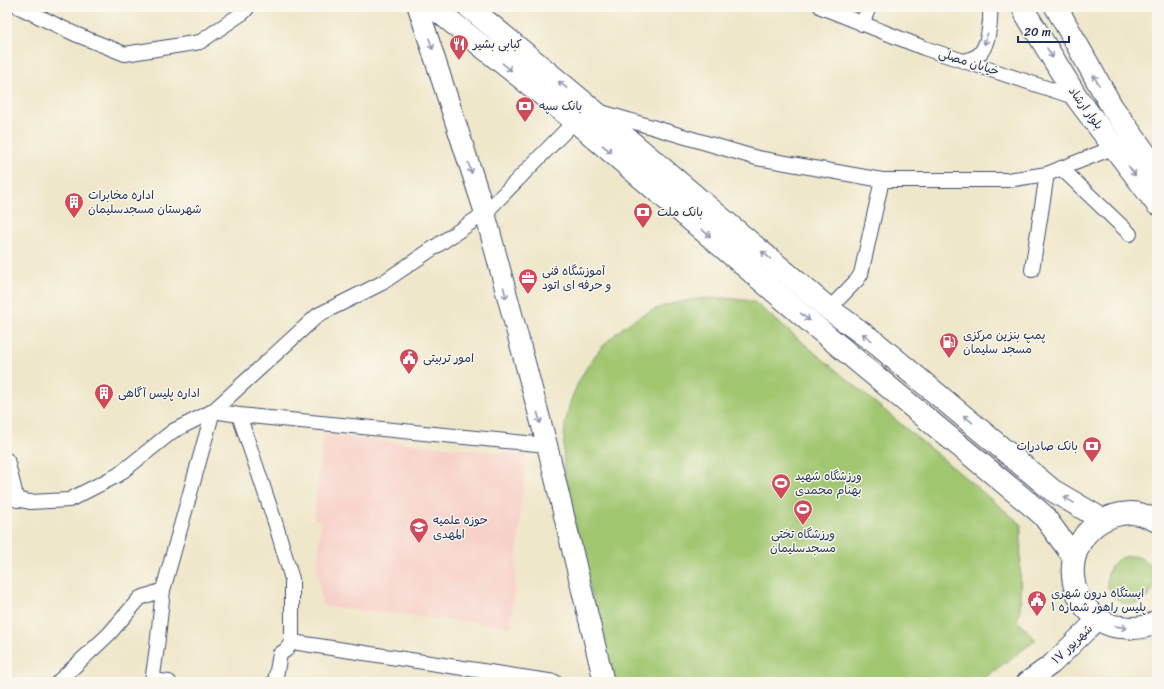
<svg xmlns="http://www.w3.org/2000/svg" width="1164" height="689" font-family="Sriracha,'Playpen Sans Arabic',sans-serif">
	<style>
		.built { fill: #f7d0c9 }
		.green { fill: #a0c670; stroke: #5e7a67 }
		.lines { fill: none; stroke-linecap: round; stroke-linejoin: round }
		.minor-casing { stroke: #3b4b6e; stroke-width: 16 }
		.secondary-casing { stroke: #3b4b6e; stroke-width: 22 }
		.primary-casing { stroke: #3b4b6e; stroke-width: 24 }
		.minor { stroke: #fff; stroke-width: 14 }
		.secondary { stroke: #fff; stroke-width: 20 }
		.primary { stroke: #fff; stroke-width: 22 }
		.oneway { stroke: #8d97ae }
		.labels { text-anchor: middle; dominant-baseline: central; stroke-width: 3; stroke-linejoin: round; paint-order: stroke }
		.poi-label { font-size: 12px; fill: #1b2f5e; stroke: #fbf7ec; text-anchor: start }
		.street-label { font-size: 12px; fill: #1b2f5e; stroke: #fbf7ec }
	</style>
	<rect width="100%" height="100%" fill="#fbf7ec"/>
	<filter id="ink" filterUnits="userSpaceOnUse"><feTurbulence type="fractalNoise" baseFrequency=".025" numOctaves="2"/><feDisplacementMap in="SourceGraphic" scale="8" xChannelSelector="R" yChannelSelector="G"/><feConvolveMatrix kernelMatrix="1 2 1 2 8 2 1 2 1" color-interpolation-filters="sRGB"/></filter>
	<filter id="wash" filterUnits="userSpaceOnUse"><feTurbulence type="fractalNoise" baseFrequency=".012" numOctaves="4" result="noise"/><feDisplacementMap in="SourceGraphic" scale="16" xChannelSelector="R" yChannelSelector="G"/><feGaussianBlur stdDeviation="0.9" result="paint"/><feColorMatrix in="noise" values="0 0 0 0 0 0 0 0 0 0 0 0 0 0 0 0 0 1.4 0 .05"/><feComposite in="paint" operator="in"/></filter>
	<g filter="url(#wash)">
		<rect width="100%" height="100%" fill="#efe7ca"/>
		<path class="built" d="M323 435 526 455 511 627 322 606 317 567 321 521 314 519Z"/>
		<g class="green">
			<path d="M705 298H725L753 301 1021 524 1020 613 1017 620 1036 640 979 682H612C602 638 591 593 581 549 576 525 569 502 565 478 563 465 563 449 564 436 567 380 608 325 661 307 675 302 690 300 705 298Z"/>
			<circle cx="1131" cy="580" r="24"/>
		</g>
	</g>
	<g filter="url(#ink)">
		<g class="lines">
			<g class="minor-casing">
				<g id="minor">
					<path d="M19 7 75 34 125 54 200 42 244 12 248 7"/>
					<path d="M821 7 924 48 1077 98"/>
					<path d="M862 24 869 7"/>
					<path d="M965 61C969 59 974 58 977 56 989 48 991 20 990 7"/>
					<path d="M601 112 757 158 882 180H1008L1047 174 1115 147"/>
					<path d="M1061 168 1130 234"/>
					<path d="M1032 270 1047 174"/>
					<path d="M829 309 857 280 861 274 882 180"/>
					<path d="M239 415 275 522 292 579V642L555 682"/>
					<path d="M7 460 17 500"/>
					<path d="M7 497 30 502 69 500 118 475 173 431 213 411 318 315 382 283 485 213 575 121"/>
					<path d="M152 680 169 682"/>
					<path d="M58 682 109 634 140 598 163 590 213 411 239 415 547 445"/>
					<path d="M152 682 157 647 163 590"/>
					<path d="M275 682 280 654 286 650 292 642"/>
				</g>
			</g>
			<g class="secondary-casing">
				<g id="secondary">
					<path d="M418 7 485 213 547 445 604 682"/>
					<path d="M1027 682 1052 664 1098 619"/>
				</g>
			</g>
			<g class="primary-casing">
				<g id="primary">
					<path d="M433 7 575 121 815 326 1043 515 1074 557"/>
					<path d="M469 7 593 110 829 309 877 344 1052 490 1103 520"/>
					<path d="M1023 7 1026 14 1077 98 1157 204"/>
					<path d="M1056 7 1112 107 1157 170"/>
					<path d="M1157 521C1149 517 1140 513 1131 513 1077 514 1053 578 1092 614 1100 621 1111 627 1122 627 1134 629 1147 628 1157 621"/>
				</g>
			</g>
			<use href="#minor" class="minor"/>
			<use href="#secondary" class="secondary"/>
			<use href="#primary" class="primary"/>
		</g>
		<defs><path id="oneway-shaft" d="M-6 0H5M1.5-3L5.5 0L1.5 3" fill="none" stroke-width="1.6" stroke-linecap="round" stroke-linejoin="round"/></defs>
		<g class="oneway">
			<use href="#oneway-shaft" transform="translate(986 39) rotate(106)"/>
			<use href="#oneway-shaft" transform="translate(431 44) rotate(72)"/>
			<use href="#oneway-shaft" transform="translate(1050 53) rotate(59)"/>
			<use href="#oneway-shaft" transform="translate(507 67) rotate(39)"/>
			<use href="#oneway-shaft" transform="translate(1096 80) rotate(-120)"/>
			<use href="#oneway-shaft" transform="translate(563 85) rotate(-141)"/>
			<use href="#oneway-shaft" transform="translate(607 149) rotate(40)"/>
			<use href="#oneway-shaft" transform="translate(470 168) rotate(72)"/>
			<use href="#oneway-shaft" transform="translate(1132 171) rotate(54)"/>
			<use href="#oneway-shaft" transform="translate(706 233) rotate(40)"/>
			<use href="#oneway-shaft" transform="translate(766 255) rotate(-140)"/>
			<use href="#oneway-shaft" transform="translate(505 293) rotate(76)"/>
			<use href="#oneway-shaft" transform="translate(805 317) rotate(40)"/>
			<use href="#oneway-shaft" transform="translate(867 337) rotate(-144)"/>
			<use href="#oneway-shaft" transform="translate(539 418) rotate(75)"/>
			<use href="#oneway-shaft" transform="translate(968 419) rotate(-140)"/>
			<use href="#oneway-shaft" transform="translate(1069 500) rotate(-149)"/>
			<use href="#oneway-shaft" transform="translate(1121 627) rotate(8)"/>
		</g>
	</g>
	<defs>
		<g id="restaurant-pin" transform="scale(1)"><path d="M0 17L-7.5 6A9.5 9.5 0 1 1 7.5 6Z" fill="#d1495b" stroke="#fbf7ec"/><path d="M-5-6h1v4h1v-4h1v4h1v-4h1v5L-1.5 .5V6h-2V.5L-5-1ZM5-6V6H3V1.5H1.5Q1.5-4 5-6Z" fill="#fff"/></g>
		<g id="bank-pin" transform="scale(1)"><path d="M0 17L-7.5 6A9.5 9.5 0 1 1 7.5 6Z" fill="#d1495b" stroke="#fbf7ec"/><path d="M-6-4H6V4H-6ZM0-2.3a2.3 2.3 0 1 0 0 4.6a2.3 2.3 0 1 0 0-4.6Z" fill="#fff"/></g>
		<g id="building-pin" transform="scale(1)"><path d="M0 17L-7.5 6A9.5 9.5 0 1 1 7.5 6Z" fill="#d1495b" stroke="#fbf7ec"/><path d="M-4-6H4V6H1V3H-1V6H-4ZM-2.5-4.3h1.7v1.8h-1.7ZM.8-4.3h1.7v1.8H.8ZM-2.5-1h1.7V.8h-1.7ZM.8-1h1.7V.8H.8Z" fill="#fff"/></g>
		<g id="office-pin" transform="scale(1)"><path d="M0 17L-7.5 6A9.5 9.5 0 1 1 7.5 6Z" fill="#d1495b" stroke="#fbf7ec"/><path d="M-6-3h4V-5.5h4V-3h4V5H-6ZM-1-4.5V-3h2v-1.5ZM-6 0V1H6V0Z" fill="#fff"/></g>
		<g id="fuel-pin" transform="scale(1)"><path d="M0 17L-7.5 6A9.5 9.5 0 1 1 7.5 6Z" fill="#d1495b" stroke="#fbf7ec"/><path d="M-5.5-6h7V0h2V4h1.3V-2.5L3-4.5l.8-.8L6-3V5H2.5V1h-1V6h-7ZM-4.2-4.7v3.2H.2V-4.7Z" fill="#fff"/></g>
		<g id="civic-pin" transform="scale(1)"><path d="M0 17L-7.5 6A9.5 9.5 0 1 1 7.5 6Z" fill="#d1495b" stroke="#fbf7ec"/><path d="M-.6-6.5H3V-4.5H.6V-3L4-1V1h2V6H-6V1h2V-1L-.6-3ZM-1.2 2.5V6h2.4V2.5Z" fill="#fff"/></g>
		<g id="stadium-pin" transform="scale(1)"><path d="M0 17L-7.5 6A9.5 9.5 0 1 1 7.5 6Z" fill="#d1495b" stroke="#fbf7ec"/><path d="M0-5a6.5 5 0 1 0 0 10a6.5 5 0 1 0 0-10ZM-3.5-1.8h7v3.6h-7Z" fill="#fff"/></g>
		<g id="school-pin" transform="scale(1)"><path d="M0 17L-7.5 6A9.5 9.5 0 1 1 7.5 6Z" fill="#d1495b" stroke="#fbf7ec"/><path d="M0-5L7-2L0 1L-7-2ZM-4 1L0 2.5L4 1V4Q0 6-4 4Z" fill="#fff"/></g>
	</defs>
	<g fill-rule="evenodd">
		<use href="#restaurant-pin" x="459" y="44"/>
		<use href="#bank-pin" x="525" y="106"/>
		<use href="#building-pin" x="74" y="202"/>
		<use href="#bank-pin" x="643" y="212"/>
		<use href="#office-pin" x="528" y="278"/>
		<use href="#fuel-pin" x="949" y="342"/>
		<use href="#civic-pin" x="409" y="358"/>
		<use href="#building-pin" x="104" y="393"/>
		<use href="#bank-pin" x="1092" y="446"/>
		<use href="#stadium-pin" x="781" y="483"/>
		<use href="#stadium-pin" x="803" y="509"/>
		<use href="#school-pin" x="419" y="527"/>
		<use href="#civic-pin" x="1037" y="600"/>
	</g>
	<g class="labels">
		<g class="poi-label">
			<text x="473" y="44">کبابی بشیر</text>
			<text x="539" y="106">بانک سپه</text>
			<text x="88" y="195">اداره مخابرات<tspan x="88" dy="14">شهرستان مسجدسلیمان</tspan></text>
			<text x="657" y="212">بانک ملت</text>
			<text x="542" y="271">آموزشگاه فنی<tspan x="542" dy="14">و حرفه ای اتود</tspan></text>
			<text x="963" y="335">پمپ بنزین مرکزی<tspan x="963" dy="14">مسجد سلیمان</tspan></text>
			<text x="423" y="358">امور تربیتی</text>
			<text x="118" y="393">اداره پلیس آگاهی</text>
			<text x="1078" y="446" text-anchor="end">بانک صادرات</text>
			<text x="795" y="476">ورزشگاه شهید<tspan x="795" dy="14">بهنام محمدی</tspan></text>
			<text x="433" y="520">حوزه علمیه<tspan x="433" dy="14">المهدی</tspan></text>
			<text x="803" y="534" text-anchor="middle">ورزشگاه تختی<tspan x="803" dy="14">مسجدسلیمان</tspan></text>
			<text x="1051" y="593">ایستگاه درون شهری<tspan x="1051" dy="14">پلیس راهور شماره ۱</tspan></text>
		</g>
		<g class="street-label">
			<text transform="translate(969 62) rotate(18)">خیابان مصلی</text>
			<text transform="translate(1086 108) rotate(54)">بلوار ارشاد</text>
			<text transform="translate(1072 644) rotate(-44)">۱۷ شهریور</text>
		</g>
	</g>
	<rect width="1164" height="689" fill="none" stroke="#fbf7ec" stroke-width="24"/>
	<path d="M1018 36v6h51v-6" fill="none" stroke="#1b2f5e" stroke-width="2"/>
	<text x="1024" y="36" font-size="12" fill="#1b2f5e" stroke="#fbf7ec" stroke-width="3" paint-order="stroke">20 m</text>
</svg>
